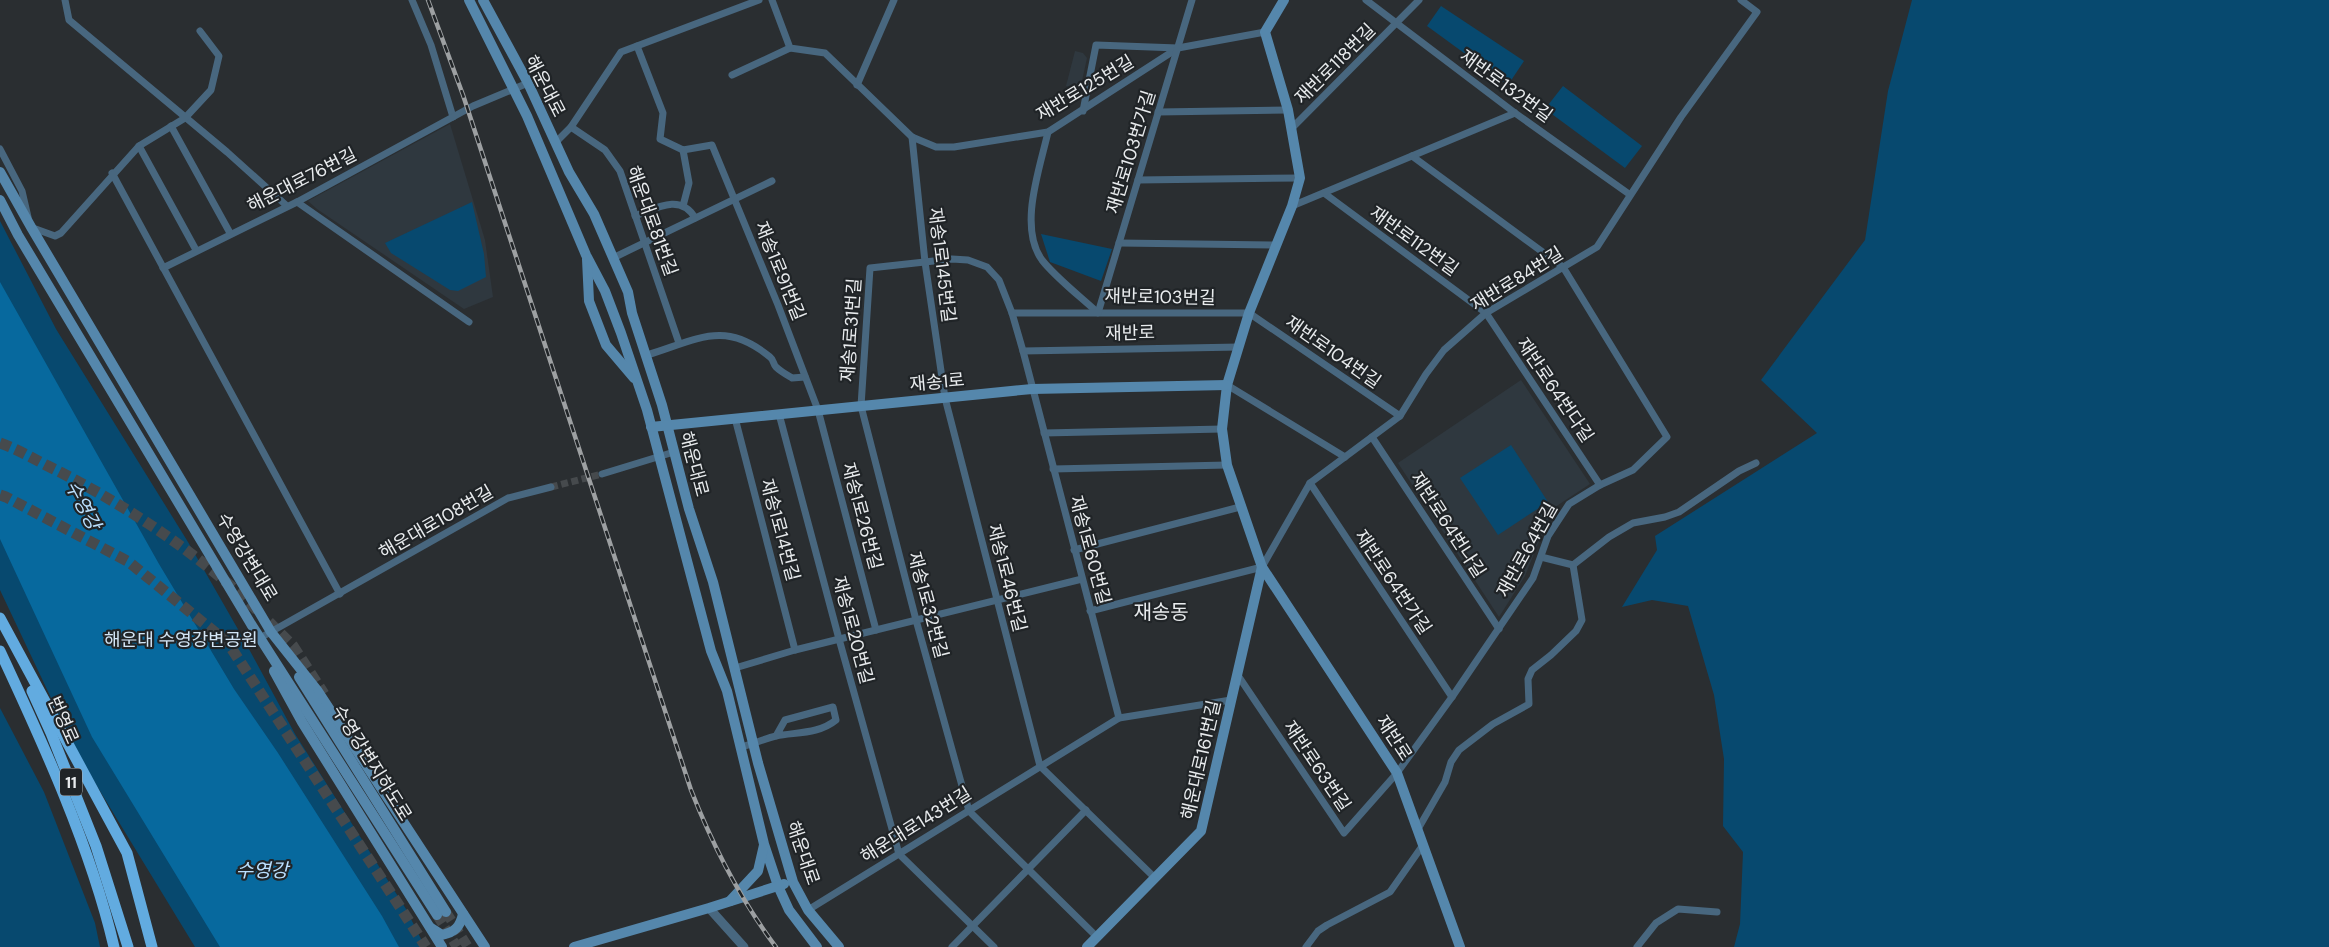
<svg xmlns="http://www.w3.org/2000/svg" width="2329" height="947" font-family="'DM Sans','Noto Sans KR',sans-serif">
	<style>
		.built { fill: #2f383f }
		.green { fill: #07496f }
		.water { fill: #07699e }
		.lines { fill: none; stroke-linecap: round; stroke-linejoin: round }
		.minor-tunnel { stroke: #464a4d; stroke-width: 7; stroke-dasharray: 7 3.5; stroke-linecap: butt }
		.secondary-tunnel { stroke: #464a4d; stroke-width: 10; stroke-dasharray: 10 5; stroke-linecap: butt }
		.trunk-tunnel { stroke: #464a4d; stroke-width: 11; stroke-dasharray: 11 5.5; stroke-linecap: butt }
		.minor { stroke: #48677f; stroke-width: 7 }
		.tertiary { stroke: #48677f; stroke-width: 9 }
		.secondary { stroke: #5587ac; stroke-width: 10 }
		.trunk { stroke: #62abe0; stroke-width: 11 }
		.rail-casing { stroke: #9da0a2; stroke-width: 4.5 }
		.rail { stroke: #202427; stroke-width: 2.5; stroke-dasharray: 8; stroke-linecap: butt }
		.labels { text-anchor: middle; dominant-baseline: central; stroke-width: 4.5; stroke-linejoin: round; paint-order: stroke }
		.shield { fill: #202427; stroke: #acafb2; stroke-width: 1 }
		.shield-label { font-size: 16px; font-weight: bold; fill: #e8ebed }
		.street-label { font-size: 18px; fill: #e8ebed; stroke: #202427 }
		.park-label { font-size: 18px; fill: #d2e5f5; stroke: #202427 }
		.water-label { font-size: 19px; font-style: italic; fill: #bae0ff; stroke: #202427 }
		.quarter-label { font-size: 20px; fill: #e8ebed; stroke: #202427 }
	</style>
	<rect width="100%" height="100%" fill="#2a2e31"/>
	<g class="built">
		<path d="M1075 51 1083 53 1087 58 1080 90 1066 86Z"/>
		<path d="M450 124 485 240 493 297 464 309 317 209 308 201Z"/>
		<path d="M1521 380 1590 484 1552 509 1525 576 1499 617 1398 463Z"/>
	</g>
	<g class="green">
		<path d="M1912 0H2329V947H1734L1740 924 1743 852 1723 826 1724 759 1714 695 1688 606 1652 600 1622 607 1657 550 1655 536 1817 433 1761 380 1865 240 1888 91Z"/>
		<path d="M1441 6 1524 61 1508 85 1427 26Z"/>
		<path d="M1563 86 1642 146 1625 168 1545 109Z"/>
		<path d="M472 202 484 254 486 277 458 291 450 290 391 253 385 243Z"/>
		<path d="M0 221 56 329 188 542 243 638 295 734 406 909 425 947H195L78 755 0 590Z"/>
		<path d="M1041 234 1112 249 1101 281 1050 262Z"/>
		<path d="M1511 445 1548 502 1498 535 1460 478Z"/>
		<path d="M0 708 44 792 95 923 100 947H0Z"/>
	</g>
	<path class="water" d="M0 282 159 564 234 689 278 753 382 916 399 947H220L92 737 0 539Z"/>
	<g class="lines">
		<path class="minor-tunnel" d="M551 487 602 474"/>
		<g class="secondary-tunnel">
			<path d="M446 912 468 947"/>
			<path d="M437 915 457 947"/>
		</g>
		<g class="trunk-tunnel">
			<path d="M0 443C17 449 32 458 48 466 123 503 197 552 257 610"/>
			<path d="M0 495 6 497 129 562 228 643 426 947"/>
			<path d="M269 622 293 646 324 694"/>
		</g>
		<g class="minor">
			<path d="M65 0 69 20 227 152 287 206"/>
			<path d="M412 0 431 45 453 117"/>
			<path d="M772 0 790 48 825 53 912 137 936 147H954L1048 132 1178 48 1265 32"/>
			<path d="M1366 0 1515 113 1629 194"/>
			<path d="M637 46 663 113 660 139 683 150 712 145 778 305 818 410 876 630"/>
			<path d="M732 75 790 48"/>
			<path d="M857 85 894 0"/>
			<path d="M1083 111 1096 45 1178 48"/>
			<path d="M1158 112 1288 110"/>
			<path d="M171 126 230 233"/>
			<path d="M571 127 605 150 620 171 679 343"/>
			<path d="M1292 128 1419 0"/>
			<path d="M1048 132C1040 168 1018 227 1042 260 1055 277 1082 298 1098 313H1249L1400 416"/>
			<path d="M912 137 925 262 945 398 1040 766 1155 878"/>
			<path d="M555 143 571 127 621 52 759 0"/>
			<path d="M139 146 196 250"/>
			<path d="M0 149 22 191 28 217"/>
			<path d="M112 173 340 594"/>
			<path d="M1138 180 1300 178"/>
			<path d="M1324 193 1486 313 1600 485"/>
			<path d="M297 202 469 322"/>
			<path d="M683 206 689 183 683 150"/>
			<path d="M1292 206 1515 113"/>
			<path d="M635 216C656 208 681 193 695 218"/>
			<path d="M33 228 55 236 61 233 139 146 185 118 211 90 219 56 200 31"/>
			<path d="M1119 243 1276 245"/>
			<path d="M615 257 772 181"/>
			<path d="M163 268 297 202 473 106 528 83"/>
			<path d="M1012 313H1098L1192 0"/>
			<path d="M1023 351 1239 347"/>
			<path d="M647 355C697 340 724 319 770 357 774 360 773 364 776 367 780 371 787 375 792 378L805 377"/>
			<path d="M1227 385 1345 457"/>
			<path d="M779 414 839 639 899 854 994 947"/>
			<path d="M735 418 795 650"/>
			<path d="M1044 433 1222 429"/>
			<path d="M1372 437 1499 629"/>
			<path d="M1053 469 1227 465"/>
			<path d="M602 474 674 452"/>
			<path d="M1310 483 1452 697"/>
			<path d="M1074 550 1240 507"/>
			<path d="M1541 557 1573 565"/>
			<path d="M1573 565 1609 537 1633 523 1665 517 1679 512 1739 471 1756 463"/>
			<path d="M1090 611 1262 567 1310 483 1400 416 1426 374 1444 350 1486 313 1597 247 1681 117 1757 12 1741 0"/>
			<path d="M260 638 508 498 551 487"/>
			<path d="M735 668 795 650 1082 579"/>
			<path d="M1237 674 1344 833 1397 773 1452 697 1533 578 1548 536 1569 504 1600 485 1633 470 1667 437 1563 267 1412 156"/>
			<path d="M741 747C753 744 764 739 776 736 797 732 819 734 836 720L833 707 785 720 776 736"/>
			<path d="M1418 829 1445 782 1451 762 1459 750 1493 724 1529 704 1528 679 1532 670 1551 655 1576 631 1582 620 1573 565"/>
			<path d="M808 910 1119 718 1231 700"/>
			<path d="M1097 937 969 811 916 620 861 406 870 268 952 259 968 260 987 267 999 280 1012 313 1023 351 1119 718"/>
			<path d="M952 947 1086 810"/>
			<path d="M1306 947 1318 931 1327 925 1390 892 1423 845"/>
			<path d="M1637 947 1656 923 1678 909 1717 912"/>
		</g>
		<path class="tertiary" d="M709 908 744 947"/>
		<g class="secondary">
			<path d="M469 0 527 116 586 255 605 291 621 333 647 410 711 651 727 691 764 844 778 886 789 910 817 947"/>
			<path d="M483 0 528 83 569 172 594 214 628 292 632 313 662 405 689 509 713 582 758 763 793 882 808 910 839 947"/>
			<path d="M1284 0 1265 32 1288 110 1300 178 1292 206 1249 313 1227 385 1222 429 1227 465 1262 567 1397 773 1460 947"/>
			<path d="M0 172 31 227 271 632 317 690 485 947"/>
			<path d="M0 200 18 235 251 624 437 915"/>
			<path d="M587 259 589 301 606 345 634 378"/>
			<path d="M651 427 1032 389 1227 385"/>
			<path d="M274 671 302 722 442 947"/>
			<path d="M299 677 446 912"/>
			<path d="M730 901 758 871 764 845"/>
			<path d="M431 928 442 935C455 932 460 927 463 914"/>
			<path d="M574 947 709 908 784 884"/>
			<path d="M1087 947 1201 831 1262 567"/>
		</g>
		<g class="trunk">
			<path d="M0 618 127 853 152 947"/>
			<path d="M0 651C43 743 91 848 114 947"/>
			<path d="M32 691 51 733 96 846 128 947"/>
		</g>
		<g class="rail-casing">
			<path id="rail" d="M428 0 463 95 691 790C713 846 740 899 776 947"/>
		</g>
		<use href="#rail" class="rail"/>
	</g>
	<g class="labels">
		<rect class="shield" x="60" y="768.5" width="22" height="27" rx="4"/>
		<g class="shield-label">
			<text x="71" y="782">11</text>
		</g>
		<g class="street-label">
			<text transform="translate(1335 64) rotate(-45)">재반로118번길</text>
			<text transform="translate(545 86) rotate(63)">해운대로</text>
			<text transform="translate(1506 86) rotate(36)">재반로132번길</text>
			<text transform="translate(1085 88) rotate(-31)">재반로125번길</text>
			<text transform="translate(1131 152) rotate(-73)">재반로103번가길</text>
			<text transform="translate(302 180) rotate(-27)">해운대로76번길</text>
			<text transform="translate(652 221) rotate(70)">해운대로81번길</text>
			<text transform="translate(1414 241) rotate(36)">재반로112번길</text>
			<text transform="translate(942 265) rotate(83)">재송1로145번길</text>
			<text transform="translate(780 271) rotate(68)">재송1로91번길</text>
			<text transform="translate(1517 279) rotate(-32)">재반로84번길</text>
			<text transform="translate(1160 297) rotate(1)">재반로103번길</text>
			<text transform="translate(851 330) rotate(-86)">재송1로31번길</text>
			<text transform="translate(1130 333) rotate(-1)">재반로</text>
			<text transform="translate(1333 352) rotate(35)">재반로104번길</text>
			<text transform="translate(937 382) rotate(-5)">재송1로</text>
			<text transform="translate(1555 390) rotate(56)">재반로64번다길</text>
			<text transform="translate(694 464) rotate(75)">해운대로</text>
			<text transform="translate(862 516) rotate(75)">재송1로26번길</text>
			<text transform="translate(436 522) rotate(-30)">해운대로108번길</text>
			<text transform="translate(1448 525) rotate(57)">재반로64번나길</text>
			<text transform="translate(780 530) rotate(75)">재송1로14번길</text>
			<text transform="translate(1090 550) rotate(75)">재송1로60번길</text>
			<text transform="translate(1527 550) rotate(-61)">재반로64번길</text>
			<text transform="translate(247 557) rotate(59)">수영강변대로</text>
			<text transform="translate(1007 578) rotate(76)">재송1로46번길</text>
			<text transform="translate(1393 582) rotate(56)">재반로64번가길</text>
			<text transform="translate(928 605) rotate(75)">재송1로32번길</text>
			<text transform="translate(853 630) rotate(75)">재송1로20번길</text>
			<text transform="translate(63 720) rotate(66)">번영로</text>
			<text transform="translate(1394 738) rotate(57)">재반로</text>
			<text transform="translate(1201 760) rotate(-77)">해운대로161번길</text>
			<text transform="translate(372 763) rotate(58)">수영강변지하도로</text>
			<text transform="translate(1317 766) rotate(56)">재반로63번길</text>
			<text transform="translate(916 825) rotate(-32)">해운대로143번길</text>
			<text transform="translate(803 853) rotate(71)">해운대로</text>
		</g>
		<g class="park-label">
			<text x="181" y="640">해운대 수영강변공원</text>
		</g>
		<g class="water-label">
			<text transform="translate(83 505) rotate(62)">수영강</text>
			<text x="262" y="870">수영강</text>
		</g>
		<g class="quarter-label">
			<text x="1161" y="612">재송동</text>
		</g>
	</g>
</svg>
